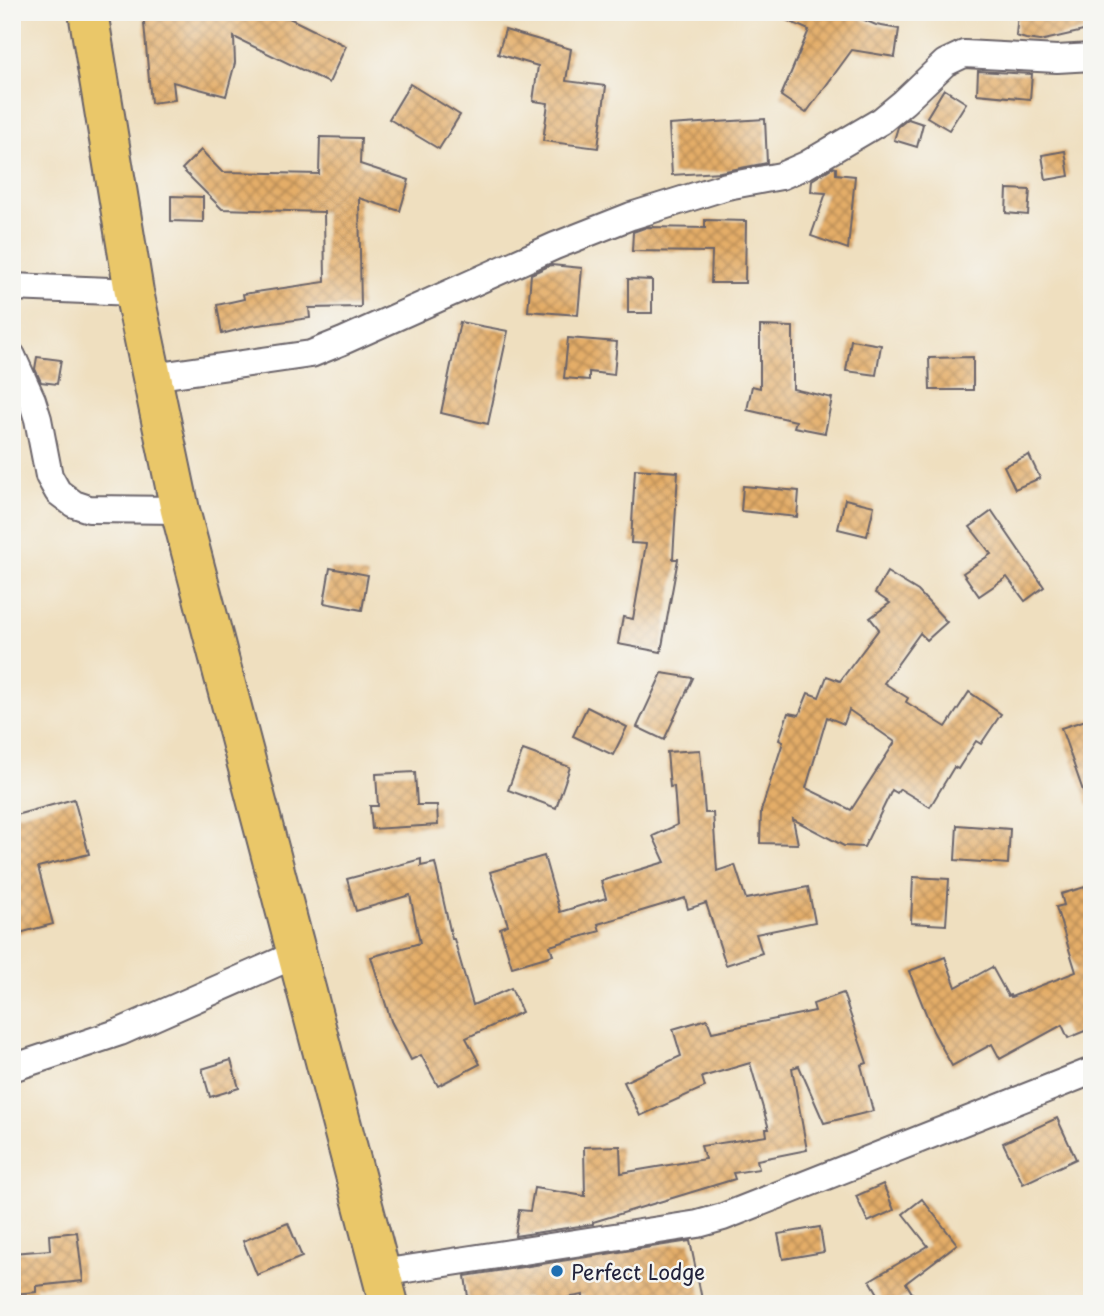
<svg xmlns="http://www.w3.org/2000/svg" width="1104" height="1316" font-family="'Playpen Sans',sans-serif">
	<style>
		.building { fill: url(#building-cross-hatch); fill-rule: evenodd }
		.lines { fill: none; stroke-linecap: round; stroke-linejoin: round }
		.street-casing { stroke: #6a6469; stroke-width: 30 }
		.highway-casing { stroke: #6a6469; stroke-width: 42 }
		.street { stroke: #fff; stroke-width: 26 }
		.highway { stroke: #eac769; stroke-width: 38 }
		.poi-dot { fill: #1f6fb2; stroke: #f6f6f2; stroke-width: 2.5 }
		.labels { text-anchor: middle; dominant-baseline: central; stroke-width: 5; stroke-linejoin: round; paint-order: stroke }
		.poi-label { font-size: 21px; fill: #22223b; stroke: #f6f6f2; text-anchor: start }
	</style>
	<defs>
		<pattern id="building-cross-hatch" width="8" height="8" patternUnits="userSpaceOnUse" patternTransform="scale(1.75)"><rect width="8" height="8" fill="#e4ad67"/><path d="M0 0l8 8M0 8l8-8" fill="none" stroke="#b88c56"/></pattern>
	</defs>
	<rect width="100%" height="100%" fill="#f6f6f2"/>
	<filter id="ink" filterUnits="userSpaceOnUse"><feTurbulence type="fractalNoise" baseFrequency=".0143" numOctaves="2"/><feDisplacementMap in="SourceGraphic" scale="14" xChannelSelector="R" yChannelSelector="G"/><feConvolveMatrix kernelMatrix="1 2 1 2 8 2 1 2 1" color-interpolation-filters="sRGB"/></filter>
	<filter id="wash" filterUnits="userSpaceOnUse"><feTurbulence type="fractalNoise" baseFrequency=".00686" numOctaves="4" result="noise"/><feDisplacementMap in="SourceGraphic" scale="28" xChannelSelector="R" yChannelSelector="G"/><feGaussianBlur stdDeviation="1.57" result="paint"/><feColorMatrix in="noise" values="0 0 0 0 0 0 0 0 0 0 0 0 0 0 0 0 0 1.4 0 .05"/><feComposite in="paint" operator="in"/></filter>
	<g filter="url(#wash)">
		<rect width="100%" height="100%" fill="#efdfbf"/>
		<g id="blocks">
			<g class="building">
				<path d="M143 12H277L346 46 329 83 234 37 235 63 226 96 173 82 175 100 151 103Z"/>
				<path d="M768 12H846L876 25 899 29 895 57 852 50 806 113 781 96 809 30Z"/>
				<path d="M1018 12H1092V29L1040 41 1026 39 1016 36Z"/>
				<path d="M505 30 571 49 566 81 606 86 598 148 543 141 548 103 533 101 538 66 498 54Z"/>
				<path d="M978 71 1032 74 1030 99 977 94Z"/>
				<path d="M410 84 460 115 439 149 389 119Z"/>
				<path d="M944 89 966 103 949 130 927 117Z"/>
				<path d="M765 119 767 163 720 172 672 175 669 125Z"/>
				<path d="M908 119 923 124 917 147 894 140 898 127Z"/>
				<path d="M320 137 361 138 360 164 409 180 400 211 359 198 361 307 309 308 310 318 251 326 222 334 217 305 244 299 243 294 325 282 324 212 222 209 182 169 201 150 222 172 319 174Z"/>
				<path d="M1065 151 1069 176 1046 180 1042 155Z"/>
				<path d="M833 167 836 168V174L855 176 848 249 811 236 826 193 811 192 812 180Z"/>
				<path d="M1007 189 1030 190 1028 215 1006 213Z"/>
				<path d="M171 196 203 197V222L171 221Z"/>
				<path d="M705 220 746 221 745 283H711L712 252 632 251 633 232 647 227 705 228Z"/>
				<path d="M551 265 582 268 578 315 528 311 531 274Z"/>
				<path d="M628 279 652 280V313H628Z"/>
				<path d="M460 322 508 331 488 424 441 413Z"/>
				<path d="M760 326 793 327V389L832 398 825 433 794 427 796 421 747 410 752 386 760 388Z"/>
				<path d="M568 338 617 342 614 375 589 372V380L564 378Z"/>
				<path d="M851 340 881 345 876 375 846 371Z"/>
				<path d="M37 357 61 360 57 384 41 382 35 369Z"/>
				<path d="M973 357V390H930L929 358Z"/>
				<path d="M1029 455 1040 478 1015 489 1004 466Z"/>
				<path d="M635 469 678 472 673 559H678L661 652 618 644 623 617 633 619 646 544 631 543Z"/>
				<path d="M743 486 799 491 797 517 741 511Z"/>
				<path d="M845 499 874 506 867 536 838 529Z"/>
				<path d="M992 511 1044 587 1025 601 1007 577 979 596 963 573 991 554 970 527Z"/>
				<path d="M330 568 368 575 362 610 324 603Z"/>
				<path d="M887 572 918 591 947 622 927 640 920 633 884 683 908 698 906 702 946 727 969 692 1001 714 981 744 976 741 958 769 954 767 930 807 900 789 897 793 892 790 864 847 844 846 793 819 798 844 760 843 761 811 783 742 779 740 788 713 799 715 808 693 819 697 827 676 840 681 879 629 870 618 890 603 875 593ZM849 710 895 742 851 810 806 788 827 717 844 724Z"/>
				<path d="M662 673 693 678 664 740 637 727Z"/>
				<path d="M587 707 627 727 613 755 573 736Z"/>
				<path d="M1092 718V804L1088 805 1061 728Z"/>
				<path d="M523 750 570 767 556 808 508 790Z"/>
				<path d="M700 750 705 813H713L717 871 735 865 746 899 808 887 815 922 756 934 762 953 726 965 706 903 688 909 685 898 598 924 600 931 550 946 553 955 512 967 500 928 508 925 490 872 544 856 560 912 606 898 601 881 665 862 653 836 677 825 674 786 670 787 667 752Z"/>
				<path d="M415 772 417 805H437L438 825 372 829 370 806H378L376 774Z"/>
				<path d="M74 799 89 854 38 867 53 924 12 935V816Z"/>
				<path d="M957 825 1010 829 1008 864 955 860Z"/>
				<path d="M421 859V866L435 863 452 939H454L473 1005 511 988 522 1012 466 1038 480 1064 438 1086 421 1055 411 1060 391 1021 371 957 420 943 410 895 356 911 347 879Z"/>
				<path d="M913 877 949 879 946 925 911 923Z"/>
				<path d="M1092 885V1028L1068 1038 1062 1025 1000 1059 992 1044 952 1066 933 1031 909 971 945 957 956 987 992 967 1008 996 1010 995 1011 997 1076 972 1056 907 1064 905 1061 894Z"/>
				<path d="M843 993 867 1063 861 1065 873 1111 824 1123 799 1066 792 1068 807 1150 757 1160 759 1169 733 1173 735 1179 593 1222V1224L515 1236 519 1210 530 1211 534 1188 585 1196 584 1147 620 1146 621 1173 705 1159 701 1146 767 1136 766 1129H769L750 1063 702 1077 705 1087 640 1116 624 1082 681 1056 673 1029 707 1019 712 1032 815 1011 813 1004Z"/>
				<path d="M231 1060 239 1088 210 1097 202 1069Z"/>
				<path d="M1057 1118 1076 1159 1023 1184 1003 1143Z"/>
				<path d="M883 1184 894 1210 868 1222 856 1196Z"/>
				<path d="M922 1199 957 1244 906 1283 912 1293 893 1304H884L870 1280 928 1246 903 1214Z"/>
				<path d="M288 1223 302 1257 257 1275 243 1241Z"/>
				<path d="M820 1227 824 1252 783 1259 778 1234Z"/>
				<path d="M77 1232 83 1281 36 1286V1292L12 1294V1253L50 1250 49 1235Z"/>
				<path d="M690 1241 703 1304H583V1295L534 1304H530L529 1298 469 1304 465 1276Z"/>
			</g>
		</g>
	</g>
	<g filter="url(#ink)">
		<use href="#blocks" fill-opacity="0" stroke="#6a6469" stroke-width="2"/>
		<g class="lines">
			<g class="street-casing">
				<g id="street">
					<path d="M12 287 134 292"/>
					<path d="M12 356 32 400 38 419 49 476 58 492 74 504 89 509 180 510"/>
					<path d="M152 377 311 354 343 341 555 246 631 216 727 186 781 176 806 165 881 121 904 102 945 63 964 54 1057 59 1092 57"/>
					<path d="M12 1068 120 1032 297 954"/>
					<path d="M381 1273 698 1224 723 1217 1092 1071"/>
				</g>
			</g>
			<g class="highway-casing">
				<path id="highway" d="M88 12 134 292 180 510 389 1304"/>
			</g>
			<use href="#street" class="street"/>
			<use href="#highway" class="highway"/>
		</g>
	</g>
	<circle class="poi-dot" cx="557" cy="1271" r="7"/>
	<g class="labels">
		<g class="poi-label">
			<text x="571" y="1271">Perfect Lodge</text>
		</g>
	</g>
	<rect width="1104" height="1316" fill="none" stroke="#f6f6f2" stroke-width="42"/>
</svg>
